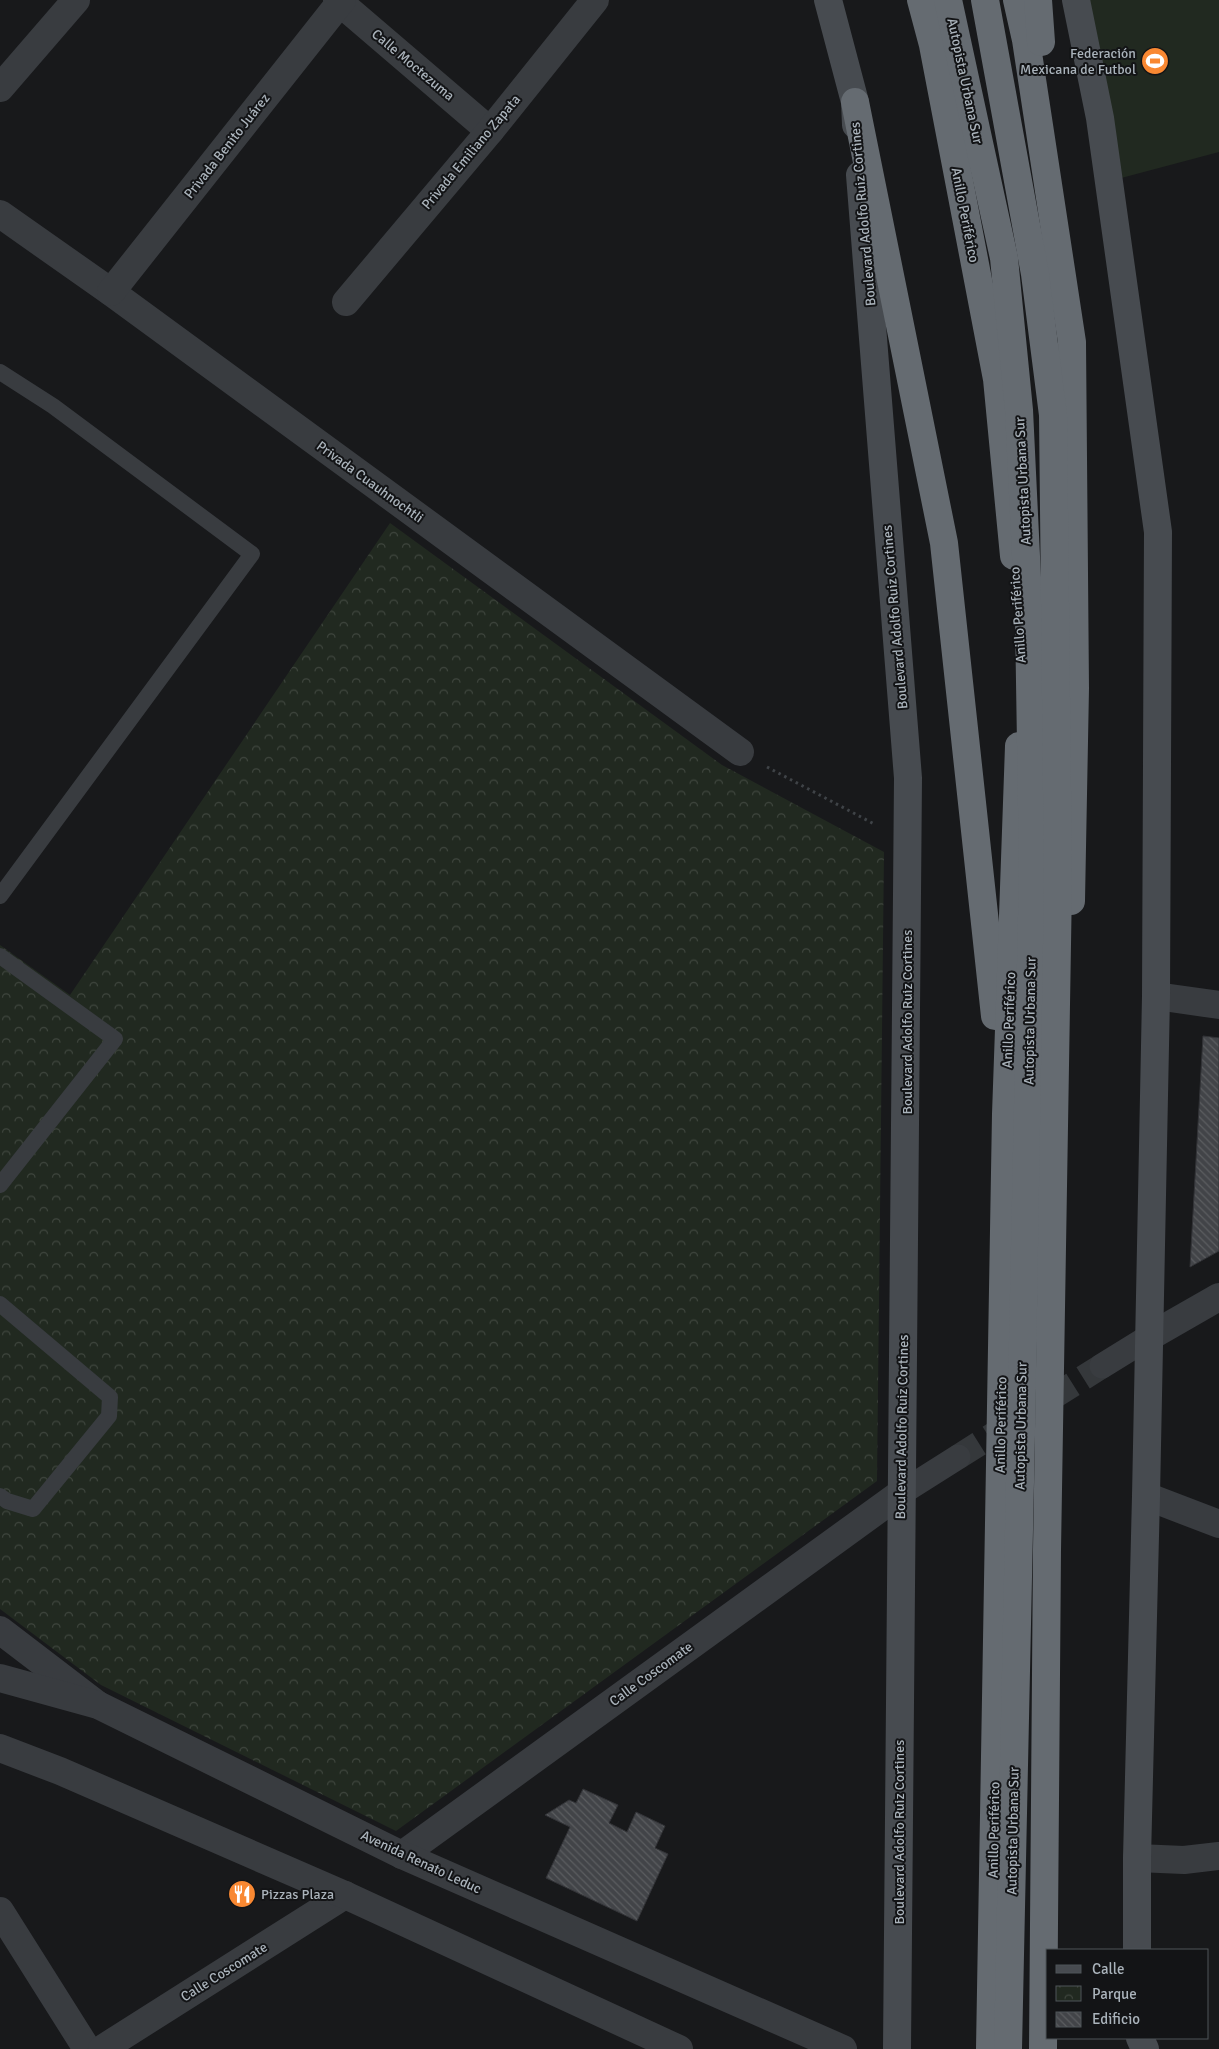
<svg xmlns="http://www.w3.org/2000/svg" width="1219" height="2049" font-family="Signika,sans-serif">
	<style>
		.park { fill: url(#park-crowns) }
		.garden { fill: #212920 }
		.building { fill: url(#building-back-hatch); stroke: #323337 }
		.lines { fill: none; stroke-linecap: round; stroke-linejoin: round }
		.pedestrian-tunnel { stroke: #35383b; stroke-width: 25; stroke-dasharray: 25 12; stroke-linecap: butt }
		.path { stroke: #3f4347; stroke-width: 3; stroke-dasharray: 2.5 4; stroke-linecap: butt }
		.service { stroke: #393c40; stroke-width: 16 }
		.pedestrian { stroke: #393c40; stroke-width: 25 }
		.minor { stroke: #393c40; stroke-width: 28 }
		.tertiary { stroke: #393c40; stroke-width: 28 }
		.secondary { stroke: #474b50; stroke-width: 28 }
		.motorway { stroke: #656b71; stroke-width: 28 }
		.motorway-bridge { stroke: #656b71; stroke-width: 28 }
		.labels { text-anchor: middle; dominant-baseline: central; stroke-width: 4; stroke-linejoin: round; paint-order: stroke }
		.poi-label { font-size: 14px; fill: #aab3bb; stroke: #131416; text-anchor: end }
		.street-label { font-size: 14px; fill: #aab3bb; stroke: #131416 }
	</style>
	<defs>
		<pattern id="park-crowns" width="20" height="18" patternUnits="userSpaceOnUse" patternTransform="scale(1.25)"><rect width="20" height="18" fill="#212920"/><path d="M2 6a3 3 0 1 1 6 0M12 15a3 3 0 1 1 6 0" fill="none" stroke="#3f463e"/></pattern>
		<pattern id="building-back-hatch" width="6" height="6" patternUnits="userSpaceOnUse" patternTransform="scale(1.25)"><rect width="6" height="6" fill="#424448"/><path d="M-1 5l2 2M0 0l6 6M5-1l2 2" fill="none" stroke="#5b5d60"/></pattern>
	</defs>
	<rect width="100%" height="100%" fill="#18191b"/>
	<path class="park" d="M390 523 722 765 884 852 877 1481 396 1831 101 1685 0 1609V945L70 995Z"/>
	<path class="garden" d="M1080 0H1219V152L1110 181Z"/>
	<g class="building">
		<path d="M1203 1036 1219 1038V1251L1190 1267Z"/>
		<path d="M583 1789 618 1805 609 1823 627 1832 636 1812 665 1826 655 1848 668 1854 637 1921 546 1878 570 1827 545 1815 569 1800 576 1803Z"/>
	</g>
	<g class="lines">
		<path class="pedestrian-tunnel" d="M958 1457 1102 1366"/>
		<path class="path" d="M767 767 876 825"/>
		<g class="service">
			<path d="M0 372 53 406 252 554 0 896"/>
			<path d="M0 956 115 1039 0 1185"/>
			<path d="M0 1304 110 1397 109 1416 33 1509 7 1501 0 1496"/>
		</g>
		<g class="pedestrian">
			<path d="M1102 1366 1149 1337"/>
			<path d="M901 1493 958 1457"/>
		</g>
		<g class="minor">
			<path d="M337 0 490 131"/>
			<path d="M0 88 76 0"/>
			<path d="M0 214 111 292 740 752"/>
			<path d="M111 292 342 0"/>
			<path d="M346 302 490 131 595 0"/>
			<path d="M1156 996 1219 1005"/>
			<path d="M1149 1337 1219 1297"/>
			<path d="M1146 1496 1219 1524"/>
			<path d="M0 1630 98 1705"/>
			<path d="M402 1855 901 1493"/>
			<path d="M1137 1858 1184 1860 1219 1856"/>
			<path d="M0 1911 87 2049"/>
			<path d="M102 2049 345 1895"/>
		</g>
		<g class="tertiary">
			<path d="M0 1678 98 1705 402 1855 843 2049"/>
			<path d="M0 1748 60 1771 345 1895 679 2049"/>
		</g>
		<g class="secondary">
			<path d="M828 0 855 102 856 125"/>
			<path d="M1076 0 1100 118 1158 532 1156 996 1146 1496 1137 1858V1950"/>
			<path d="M860 175 908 778 897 2049"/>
			<path d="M1140 2038 1145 2049"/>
		</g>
		<g class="motorway">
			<path d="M921 0 933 45 997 379 1014 556"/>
			<path d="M1017 0 1026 40 1072 342 1075 688 1071 901"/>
			<path d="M1038 0 1041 42"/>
			<path d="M855 102 944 543 995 1016"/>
			<path d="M990 2049 1006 1114 1019 746"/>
		</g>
		<g class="motorway-bridge">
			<path d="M948 0 1004 258 1019 410 1029 619 1033 869 1008 2049"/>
			<path d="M985 0 1035 274 1053 415 1058 884 1047 1550 1043 2049"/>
		</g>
	</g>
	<defs>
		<g id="stadium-disc" transform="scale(1.4375)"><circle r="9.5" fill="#f98832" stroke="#131416"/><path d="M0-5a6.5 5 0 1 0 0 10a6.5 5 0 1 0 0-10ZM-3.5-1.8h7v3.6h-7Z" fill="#fff"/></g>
		<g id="restaurant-disc" transform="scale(1.4375)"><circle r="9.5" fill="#f98832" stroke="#131416"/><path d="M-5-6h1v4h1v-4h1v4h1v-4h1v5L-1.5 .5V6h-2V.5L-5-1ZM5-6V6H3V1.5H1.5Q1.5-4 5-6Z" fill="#fff"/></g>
	</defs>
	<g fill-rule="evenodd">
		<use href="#stadium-disc" x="1155" y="61"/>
		<use href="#restaurant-disc" x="242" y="1894"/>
	</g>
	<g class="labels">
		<g class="poi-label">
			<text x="1136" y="53">Federación<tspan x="1136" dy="16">Mexicana de Futbol</tspan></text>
			<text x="261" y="1894" text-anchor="start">Pizzas Plaza</text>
		</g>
		<g class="street-label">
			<text transform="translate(413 65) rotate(40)">Calle Moctezuma</text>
			<text transform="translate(965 81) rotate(78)">Autopista Urbana Sur</text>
			<text transform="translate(227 146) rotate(-52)">Privada Benito Juárez</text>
			<text transform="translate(471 152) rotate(-50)">Privada Emiliano Zapata</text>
			<text transform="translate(863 214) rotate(-95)">Boulevard Adolfo Ruiz Cortines</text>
			<text transform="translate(965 215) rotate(79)">Anillo Periférico</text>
			<text transform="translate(1023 481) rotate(-93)">Autopista Urbana Sur</text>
			<text transform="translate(370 482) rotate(36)">Privada Cuauhnochtli</text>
			<text transform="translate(1018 615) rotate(-94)">Anillo Periférico</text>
			<text transform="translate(895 617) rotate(-95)">Boulevard Adolfo Ruiz Cortines</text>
			<text transform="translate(1009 1020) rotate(-88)">Anillo Periférico</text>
			<text transform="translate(1030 1021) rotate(-89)">Autopista Urbana Sur</text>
			<text transform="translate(907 1022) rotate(-90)">Boulevard Adolfo Ruiz Cortines</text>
			<text transform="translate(1001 1425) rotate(-89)">Anillo Periférico</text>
			<text transform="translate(1021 1426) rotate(-89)">Autopista Urbana Sur</text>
			<text transform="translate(902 1427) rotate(-89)">Boulevard Adolfo Ruiz Cortines</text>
			<text transform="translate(651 1674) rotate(-36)">Calle Coscomate</text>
			<text transform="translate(994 1830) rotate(-89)">Anillo Periférico</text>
			<text transform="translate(1013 1831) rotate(-89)">Autopista Urbana Sur</text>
			<text transform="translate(899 1832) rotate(-90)">Boulevard Adolfo Ruiz Cortines</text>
			<text transform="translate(421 1862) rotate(25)">Avenida Renato Leduc</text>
			<text transform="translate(224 1972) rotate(-32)">Calle Coscomate</text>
		</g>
	</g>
	<rect x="1046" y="1949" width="162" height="90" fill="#131416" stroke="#4f5458"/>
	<rect x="1056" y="1965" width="25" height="8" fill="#474b50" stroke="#4f5458"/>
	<text x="1092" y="1974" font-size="15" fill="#aab3bb">Calle</text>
	<rect x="1056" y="1986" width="25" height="15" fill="url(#park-crowns)" stroke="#4f5458"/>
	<text x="1092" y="1999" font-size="15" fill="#aab3bb">Parque</text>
	<rect x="1056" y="2012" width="25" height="15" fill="url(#building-back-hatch)" stroke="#4f5458"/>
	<text x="1092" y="2024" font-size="15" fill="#aab3bb">Edificio</text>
</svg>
